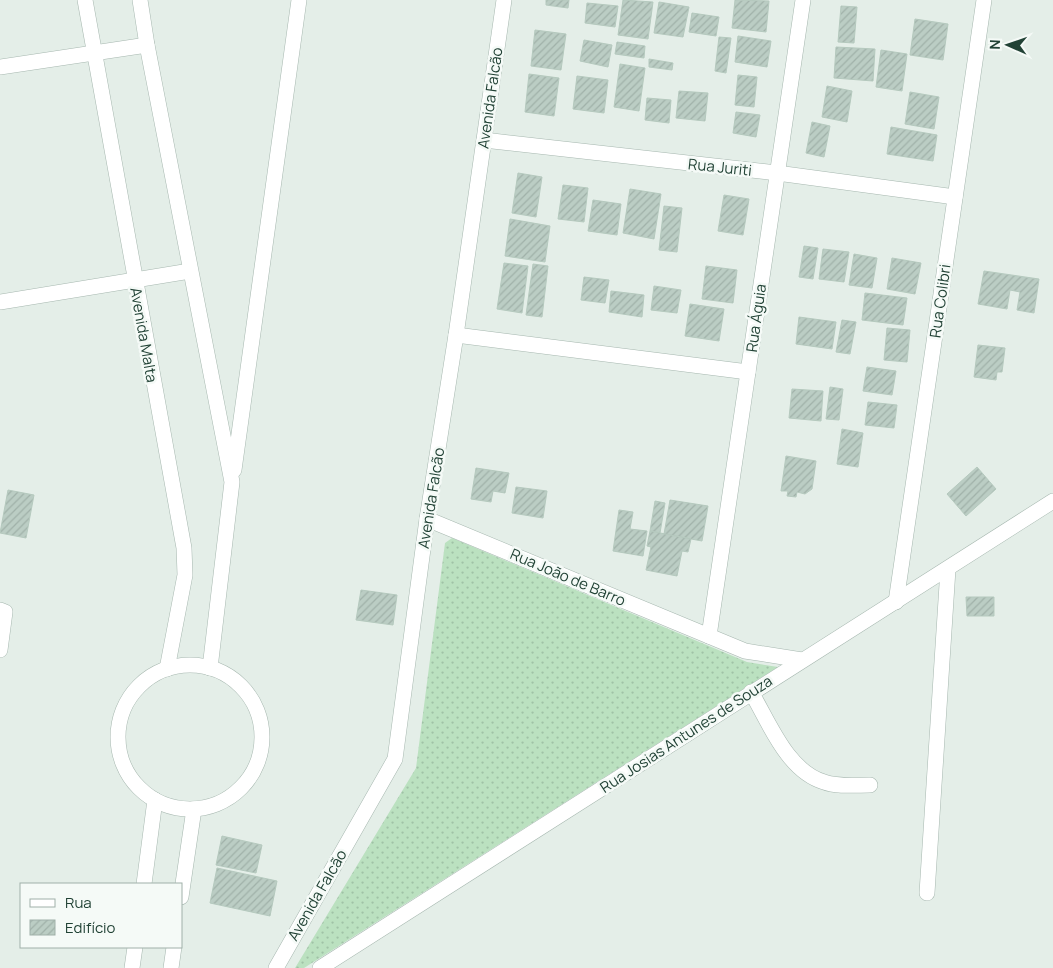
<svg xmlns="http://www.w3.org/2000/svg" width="1053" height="968" font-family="Manrope,sans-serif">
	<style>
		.grass { fill: url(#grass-dots) }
		.building { fill: url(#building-hatch); stroke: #b5c9be }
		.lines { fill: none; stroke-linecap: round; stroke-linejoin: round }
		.minor-casing { stroke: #a6b7af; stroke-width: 16 }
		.minor { stroke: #fff; stroke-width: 15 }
		.labels { text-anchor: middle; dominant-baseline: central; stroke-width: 5; stroke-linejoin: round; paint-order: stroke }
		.street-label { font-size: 15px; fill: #214235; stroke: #f5faf7 }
	</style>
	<defs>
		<pattern id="grass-dots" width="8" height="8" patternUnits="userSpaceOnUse" patternTransform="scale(1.25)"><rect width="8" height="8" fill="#bbe1c0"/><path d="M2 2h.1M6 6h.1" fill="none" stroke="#a0c2a6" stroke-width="1.8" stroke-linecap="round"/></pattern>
		<pattern id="building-hatch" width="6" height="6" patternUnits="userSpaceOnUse" patternTransform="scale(1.25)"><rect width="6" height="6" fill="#bbcdc4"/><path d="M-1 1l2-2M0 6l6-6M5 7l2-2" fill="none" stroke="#a0b1a9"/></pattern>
	</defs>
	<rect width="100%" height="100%" fill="#e4eee8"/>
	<path class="grass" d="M452 538 747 662 778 667 304 968H295L416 768 445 543Z"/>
	<g class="building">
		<path d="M546 0H569L568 8 546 5Z"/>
		<path d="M623 0 653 2 648 39 618 35Z"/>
		<path d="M735 0 769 1 766 32 732 28Z"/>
		<path d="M659 2 689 7 683 37 654 33Z"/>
		<path d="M587 3 618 6 615 27 585 23Z"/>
		<path d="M841 6 857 7 854 43 838 42Z"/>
		<path d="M692 13 719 17 716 36 689 32Z"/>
		<path d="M915 19 948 24 943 60 910 55Z"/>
		<path d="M535 30 566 34 561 70 531 66Z"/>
		<path d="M738 36 771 41 767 67 735 62Z"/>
		<path d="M719 37 731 38 726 73 715 71Z"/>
		<path d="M584 40 612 45 608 67 580 61Z"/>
		<path d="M617 42 645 46 644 58 615 54Z"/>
		<path d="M836 47 875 49 873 81 834 78Z"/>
		<path d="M881 50 907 54 902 91 876 87Z"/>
		<path d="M649 59 673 63 672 70 649 67Z"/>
		<path d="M620 64 645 68 639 111 614 107Z"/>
		<path d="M529 74 559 78 554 116 525 112Z"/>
		<path d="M738 75 757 77 754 107 735 105Z"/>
		<path d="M577 76 608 80 604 113 573 109Z"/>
		<path d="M827 86 852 91 847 122 822 117Z"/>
		<path d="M679 91 708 93 705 121 676 118Z"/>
		<path d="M910 92 939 97 934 129 905 124Z"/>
		<path d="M647 98 671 100 669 123 645 120Z"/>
		<path d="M736 112 760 115 756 137 733 133Z"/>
		<path d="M812 122 830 126 824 157 806 153Z"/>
		<path d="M891 127 937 135 933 161 887 154Z"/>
		<path d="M518 173 542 177 536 217 512 213Z"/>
		<path d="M563 185 588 188 584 222 558 219Z"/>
		<path d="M630 189 661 194 654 239 623 233Z"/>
		<path d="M724 195 749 199 743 235 718 231Z"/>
		<path d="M593 200 621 204 617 235 588 231Z"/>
		<path d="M664 206 682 208 677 252 659 250Z"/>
		<path d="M510 219 550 226 545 262 505 256Z"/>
		<path d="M804 246 818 248 813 279 799 277Z"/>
		<path d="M823 249 849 252 844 282 819 279Z"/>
		<path d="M854 254 877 258 872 288 849 285Z"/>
		<path d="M892 258 921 263 915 294 887 289Z"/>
		<path d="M504 263 528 266 522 313 497 309Z"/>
		<path d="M533 264 548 266 542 317 526 315Z"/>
		<path d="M706 266 737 270 733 303 702 299Z"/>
		<path d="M984 271 1039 279 1034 313 1017 310 1020 292 1010 290 1007 309 978 304Z"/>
		<path d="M584 277 609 280 605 303 581 300Z"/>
		<path d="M654 286 681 290 677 313 651 310Z"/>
		<path d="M611 291 644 295 642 317 609 312Z"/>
		<path d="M865 293 907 298 903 325 862 320Z"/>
		<path d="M690 304 724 309 719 341 685 336Z"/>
		<path d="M799 317 836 322 832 349 796 344Z"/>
		<path d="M842 320 856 322 850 354 836 352Z"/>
		<path d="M887 328 910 330 907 362 884 360Z"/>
		<path d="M978 345 1005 348 1002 372H997L996 380 974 377Z"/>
		<path d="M867 367 896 371 892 395 863 391Z"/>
		<path d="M830 387 843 389 839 420 826 419Z"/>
		<path d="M792 389 823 391 821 421 789 418Z"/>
		<path d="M868 402 897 405 894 428 865 425Z"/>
		<path d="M842 429 863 433 858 467 837 464Z"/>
		<path d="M786 456 816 461 812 489 805 494 797 492 796 497 787 496 788 491H781Z"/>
		<path d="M977 467 996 489 966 516 947 494Z"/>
		<path d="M476 468 509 473 505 493 493 491 491 502 471 499Z"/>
		<path d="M516 487 547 491 543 518 512 513Z"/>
		<path d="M8 490 34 495 26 538 0 533Z"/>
		<path d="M670 500 708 506 702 541 664 534Z"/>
		<path d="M655 501 665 503 660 533 650 531Z"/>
		<path d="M619 510 633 512 630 529 647 531 643 556 613 551Z"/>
		<path d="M650 531 691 539 688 552 682 551 677 576 646 570 651 547 647 546Z"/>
		<path d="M361 590 397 595 393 625 356 620Z"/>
		<path d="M966 597H994V616H967Z"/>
		<path d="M222 836 262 845 256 873 216 865Z"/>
		<path d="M217 868 277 881 270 916 210 903Z"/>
	</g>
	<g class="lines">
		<g class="minor-casing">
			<g id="minor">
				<path d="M85 0 184 548 185 575 167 669"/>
				<path d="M140 0 147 45 232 482 210 668"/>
				<path d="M0 67 147 45"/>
				<path d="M484 140 777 173 955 197"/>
				<path d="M0 302 190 271"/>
				<path d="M456 335 748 372"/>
				<path d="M234 470 299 0"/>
				<path d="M427 519 745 651 802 660"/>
				<path d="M896 602 984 0"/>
				<path d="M0 610 5 612 0 650"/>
				<path d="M709 636 803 0"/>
				<circle cx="190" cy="737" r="72"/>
				<path d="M751 692C769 722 787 771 824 782 837 787 856 785 870 785"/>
				<path d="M144 884 155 800"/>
				<path d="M927 893 948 569"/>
				<path d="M181 897 194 809"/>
				<path d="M132 968 135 947"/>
				<path d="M171 968 174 947"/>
				<path d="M276 968 395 759 427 519 456 335 504 0"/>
				<path d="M320 968 1053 501"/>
			</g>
		</g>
		<use href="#minor" class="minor"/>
	</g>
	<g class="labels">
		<g class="street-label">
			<text transform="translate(490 98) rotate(-82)">Avenida Falcão</text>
			<text transform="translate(720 167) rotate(6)">Rua Juriti</text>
			<text transform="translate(940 301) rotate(-82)">Rua Colibri</text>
			<text transform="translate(756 318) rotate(-82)">Rua Águia</text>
			<text transform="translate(144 335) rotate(80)">Avenida Malta</text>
			<text transform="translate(431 498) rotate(-81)">Avenida Falcão</text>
			<text transform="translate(568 577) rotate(23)">Rua João de Barro</text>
			<text transform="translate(686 734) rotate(-33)">Rua Josias Antunes de Souza</text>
			<text transform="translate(317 895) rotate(-60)">Avenida Falcão</text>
		</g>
	</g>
	<rect x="20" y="883" width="162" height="65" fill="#f5faf7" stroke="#a0b0a9"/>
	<rect x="30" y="899" width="25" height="8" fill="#ffffff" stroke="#a0b0a9"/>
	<text x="65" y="908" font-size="15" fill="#214235">Rua</text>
	<rect x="30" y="920" width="25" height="15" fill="url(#building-hatch)" stroke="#a0b0a9"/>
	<text x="65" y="933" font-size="15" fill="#214235">Edifício</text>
	<g transform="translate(1008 45) rotate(272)" stroke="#f5faf7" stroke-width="4" paint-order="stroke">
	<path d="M0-4L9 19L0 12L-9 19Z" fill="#214235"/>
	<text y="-8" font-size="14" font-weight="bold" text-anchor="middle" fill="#214235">N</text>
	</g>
</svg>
